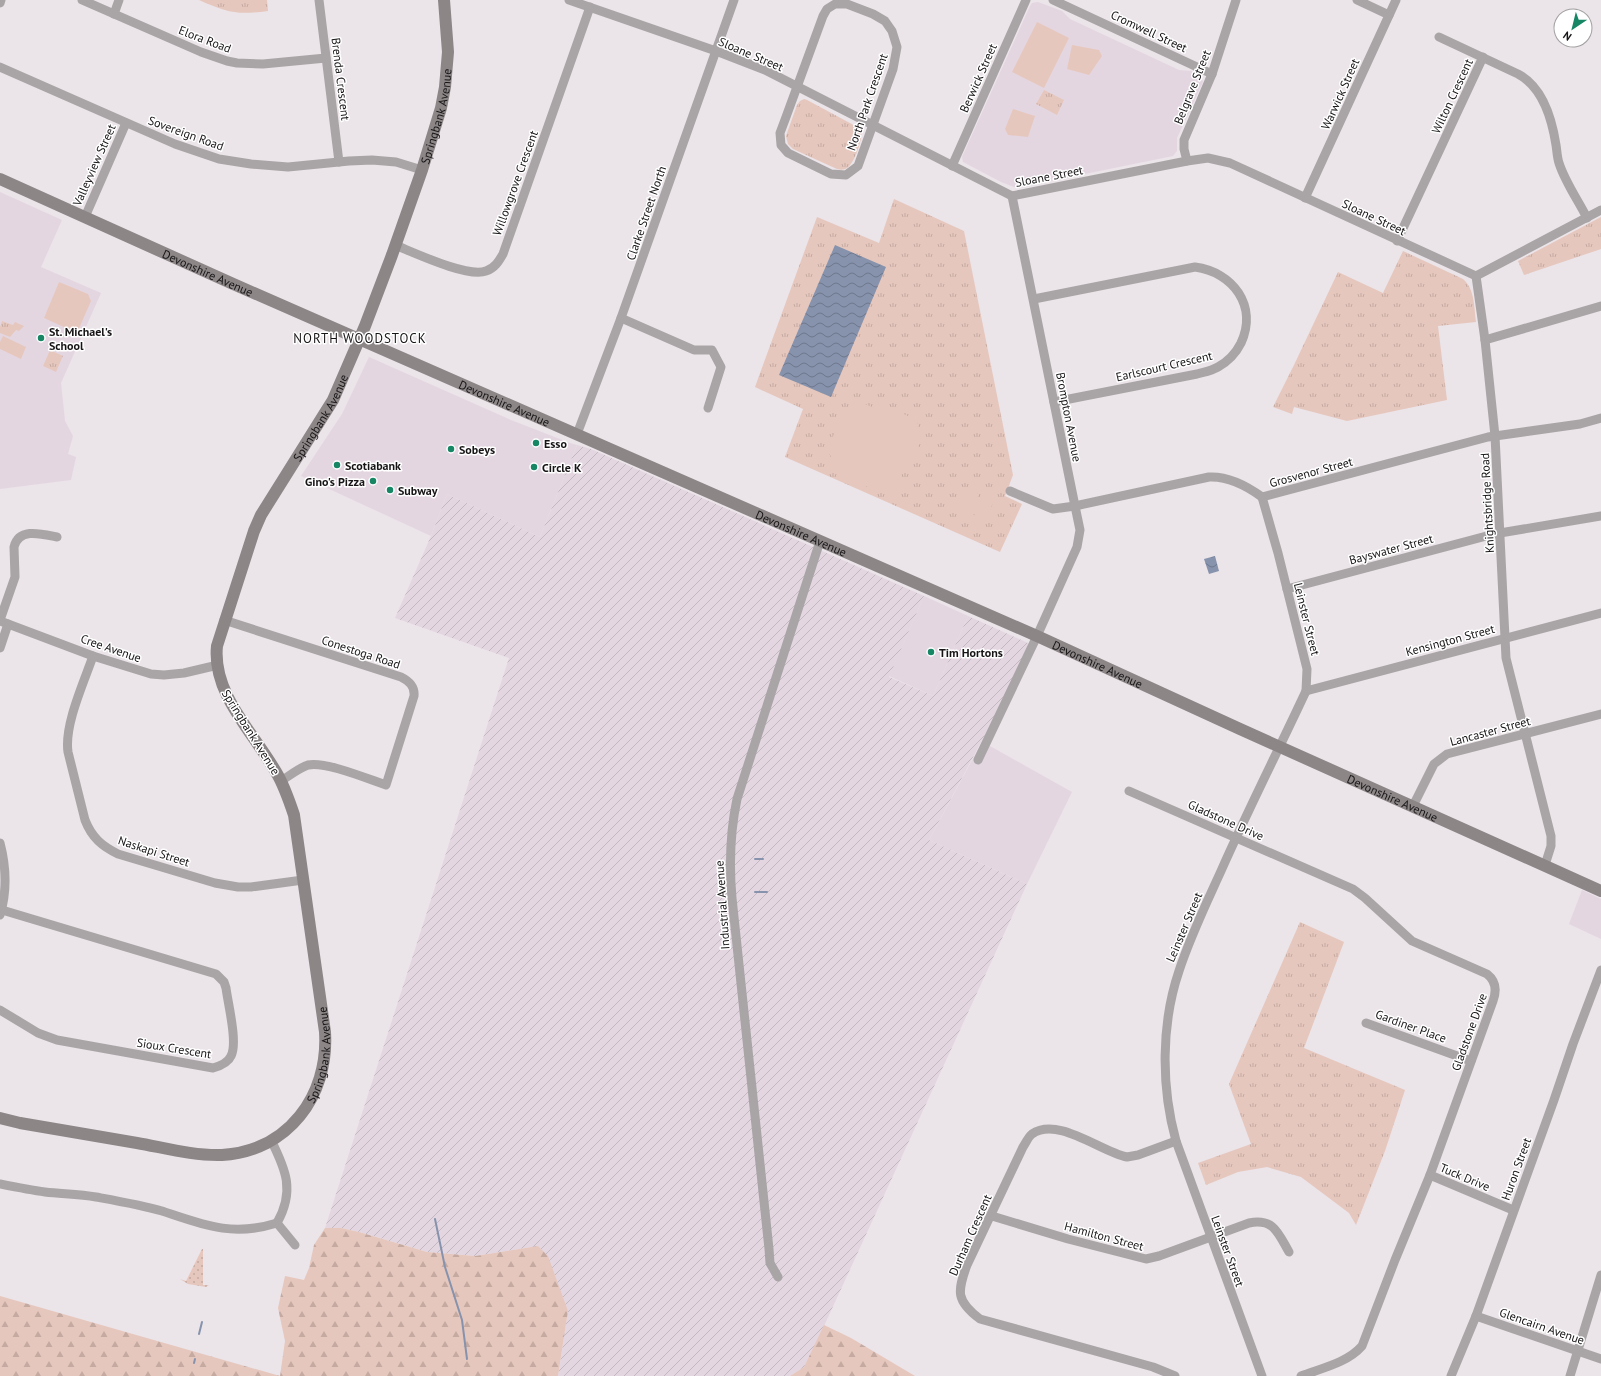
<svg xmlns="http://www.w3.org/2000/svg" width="1601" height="1376" font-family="'PT Sans',sans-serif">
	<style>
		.built { fill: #e4d6e1 }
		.industrial { fill: url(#industrial-furrows) }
		.grass { fill: url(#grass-dots) }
		.forest { fill: url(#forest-firs) }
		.park { fill: url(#park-tufts) }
		.garden { fill: #e6c7bd }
		.water { fill: url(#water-waves) }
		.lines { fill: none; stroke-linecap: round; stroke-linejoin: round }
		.stream { stroke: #8793ad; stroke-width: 2 }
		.street { stroke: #a9a5a6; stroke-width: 9 }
		.secondary { stroke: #8c8687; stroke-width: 12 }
		.poi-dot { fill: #178664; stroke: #fff; stroke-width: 1.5 }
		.labels { text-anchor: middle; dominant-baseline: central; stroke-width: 3; stroke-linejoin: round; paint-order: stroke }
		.street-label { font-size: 12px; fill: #171416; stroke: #fff }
		.poi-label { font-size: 12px; font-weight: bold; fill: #171416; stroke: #fff; text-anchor: start }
		.neighbourhood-label { font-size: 13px; letter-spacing: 1px; fill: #171416; stroke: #fff }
	</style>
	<defs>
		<pattern id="industrial-furrows" width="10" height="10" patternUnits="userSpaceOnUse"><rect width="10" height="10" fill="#e4d6e1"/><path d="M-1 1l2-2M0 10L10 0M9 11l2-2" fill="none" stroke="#c3b7c0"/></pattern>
		<pattern id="grass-dots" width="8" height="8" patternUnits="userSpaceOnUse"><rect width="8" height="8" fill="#e6c7bd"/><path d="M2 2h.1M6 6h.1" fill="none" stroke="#c5aaa2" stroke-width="1.8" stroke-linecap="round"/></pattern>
		<pattern id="forest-firs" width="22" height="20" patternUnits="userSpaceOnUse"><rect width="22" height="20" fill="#e6c7bd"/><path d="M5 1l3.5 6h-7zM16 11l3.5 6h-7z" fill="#c5aaa2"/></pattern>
		<pattern id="park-tufts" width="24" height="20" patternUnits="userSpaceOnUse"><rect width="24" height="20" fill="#e6c7bd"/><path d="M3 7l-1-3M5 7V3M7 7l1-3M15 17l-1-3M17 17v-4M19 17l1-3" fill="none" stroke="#c5aaa2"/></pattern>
		<pattern id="water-waves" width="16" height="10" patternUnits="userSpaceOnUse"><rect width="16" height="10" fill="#8793ad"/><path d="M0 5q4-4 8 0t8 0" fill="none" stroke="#6d778c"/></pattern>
	</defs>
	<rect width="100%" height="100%" fill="#ebe4e9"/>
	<g class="built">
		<path d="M1038 2 1062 11 1070 19 1179 70 1191 71 1201 76 1203 82 1177 138V151L1173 156 1021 187H1014L1001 182 963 162 962 157 1030 6 1032 3Z"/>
		<path d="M0 192 62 220 41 267 101 293 61 383 65 421 73 436 68 454 76 457 71 480 0 489Z"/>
		<path d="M369 357 511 420 570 443 577 445 540 537 447 494 431 536 301 476 342 414Z"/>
		<path d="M924 596 968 616 933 696 889 676Z"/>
		<path d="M990 746 1072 792 1027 884 929 840 978 749Z"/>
		<path d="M1582 890 1601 899V939L1569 924Z"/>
	</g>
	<path class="industrial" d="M577 445 591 449 924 596 889 677 933 696 968 616 1028 643V646L988 729 929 840 1027 884 813 1350 804 1367 790 1376H558L568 1311 538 1246 475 1256 427 1252 359 1232 341 1228H325L509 658 395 618 431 536 447 494 540 537Z"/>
	<path class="grass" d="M202 1249H203V1285H209L206 1287 188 1284 180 1279 186 1281Z"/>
	<g class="forest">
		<path d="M325 1228H341L359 1232 427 1252 475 1256 538 1246 548 1256 568 1311 558 1376H0V1296L280 1376 285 1341 278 1308 285 1276 304 1280 309 1268 314 1245Z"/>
		<path d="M824 1325 851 1338 915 1376H790L804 1367Z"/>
	</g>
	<g class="park">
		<path d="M199 0H267L268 11C237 15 228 13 199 0Z"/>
		<path d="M1044 90 1064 100 1057 115 1036 104Z"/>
		<path d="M804 99 807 100 861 129C864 137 854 164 847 168 844 170 841 170 837 169L793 149 788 144 786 136 797 105 800 101Z"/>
		<path d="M894 199 964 231 1013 475 1005 496 1022 504 1000 552 785 457 803 409 755 387 817 217 879 243Z"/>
		<path d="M1601 217V249L1524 275 1518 261Z"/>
		<path d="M1403 251 1463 279C1475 289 1474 308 1476 322L1438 326 1447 400 1347 421 1294 407 1292 414 1273 407 1294 365 1338 272 1383 293Z"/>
		<path d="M2 321 13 325 15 322 24 326 19 331 16 330 10 337 0 333V327Z"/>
		<path d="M50 350 63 356 56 372 43 366Z"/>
		<path d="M1300 922 1344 942 1304 1048 1405 1090 1385 1151 1356 1225 1349 1213 1301 1177 1267 1167 1238 1172 1206 1185 1198 1163 1251 1144 1229 1084Z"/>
	</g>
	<g class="garden">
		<path d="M1037 22 1069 38 1044 88 1012 72Z"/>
		<path d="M1072 45 1099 50 1102 56 1089 75 1067 69Z"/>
		<path d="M1013 109 1035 116 1028 137 1008 135 1005 129Z"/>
		<path d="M59 282 88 294 91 301 77 333 44 318Z"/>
		<path d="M3 336 26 347 21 359 0 349V342Z"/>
		<path d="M852 399 897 417 899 412 917 420 921 440 915 455 911 453 892 497 839 475 827 448Z"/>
		<path d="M968 489 979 494 968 518 957 513Z"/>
		<path d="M983 496 994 501 983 525 972 520Z"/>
	</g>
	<g class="water">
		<path d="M835 245 886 267 831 397 779 375Z"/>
		<path d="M1215 556 1219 571 1209 574 1204 559Z"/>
	</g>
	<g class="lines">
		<g class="stream">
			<path d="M755 859H763"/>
			<path d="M755 892H767"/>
			<path d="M435 1219 445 1267 462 1320 467 1359"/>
			<path d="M199 1334 202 1322"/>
			<path d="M194 1363 195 1359"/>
		</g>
		<g class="street">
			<path d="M82 0 201 52 227 61 237 63 263 64 326 58"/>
			<path d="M319 0 339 162"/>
			<path d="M569 0 716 51 765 70 1012 196 1187 161 1208 158 1230 163 1476 276"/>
			<path d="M1053 0 1212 74"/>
			<path d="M1357 0 1389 15"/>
			<path d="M0 3 1 0"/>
			<path d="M835 4H847L873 14 885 21 892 31 897 47 893 69 858 166 846 175 831 174 788 153 781 145 780 133 786 117 823 16 827 9Z"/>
			<path d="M114 14 119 0"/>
			<path d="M1439 37 1518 74C1543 87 1552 119 1556 145 1557 151 1557 157 1559 163 1565 182 1578 200 1587 218"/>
			<path d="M0 67 175 144 219 159 251 164 288 167 349 161 372 160 396 162 422 170"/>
			<path d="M1187 161 1184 149V140L1212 74 1236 0"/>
			<path d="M952 166 1026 0"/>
			<path d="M1305 198 1396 0"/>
			<path d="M85 217 126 123"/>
			<path d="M1397 241 1483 57"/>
			<path d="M395 245C415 253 468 278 486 271 495 268 499 261 503 254L590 7"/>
			<path d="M1476 276 1485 340 1495 436 1506 658 1551 836V846L1545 865"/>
			<path d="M1476 276 1601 210"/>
			<path d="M1034 299 1195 267C1233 272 1258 306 1241 343 1236 353 1227 362 1218 367 1211 371 1204 372 1197 374L1054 402"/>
			<path d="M621 318 694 350H712L721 367 708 408"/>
			<path d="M1485 340 1601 306"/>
			<path d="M577 434 621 318 734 0"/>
			<path d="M1010 491 1048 507 1053 509 1075 506 1209 477C1229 476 1247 486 1262 497"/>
			<path d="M1262 497 1488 437 1580 424 1601 418"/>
			<path d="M1287 589 1494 534 1601 516"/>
			<path d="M0 620 15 577 14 547C19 527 42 534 57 537"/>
			<path d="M224 620 401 677C409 681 415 686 414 696L386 785C368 779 325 761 308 765 299 768 289 776 281 781"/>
			<path d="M0 621 93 656 151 674 164 675 184 673 218 665"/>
			<path d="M0 648 8 624"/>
			<path d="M93 656C84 682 64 725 68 752L85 820C92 838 102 846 118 854L215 883 238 887H251L303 880"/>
			<path d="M1306 691 1601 613"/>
			<path d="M978 760 1037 636 1077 547 1080 530 1075 506 1012 196"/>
			<path d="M1129 791 1353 889 1365 898 1412 941 1487 974C1496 981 1497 990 1493 1001L1430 1175 1395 1260 1362 1346C1347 1363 1322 1368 1301 1376"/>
			<path d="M1413 806 1434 764 1447 754 1601 714"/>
			<path d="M0 843C6 866 7 892 0 915"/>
			<path d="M0 1010 38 1033 57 1040 213 1068C220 1066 228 1063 231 1056 238 1043 228 1004 226 988L224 982 216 974 2 910"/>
			<path d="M1366 1023 1471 1061"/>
			<path d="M271 1140C286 1170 295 1191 277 1223L295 1245"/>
			<path d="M1430 1175 1513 1210"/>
			<path d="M0 1184C15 1187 30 1190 45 1192 62 1194 79 1194 96 1197 118 1201 141 1205 162 1211 204 1225 232 1237 277 1223"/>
			<path d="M992 1216 1068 1239 1146 1259 1159 1256 1249 1223C1274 1218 1278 1233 1289 1252"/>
			<path d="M778 1277 770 1263 769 1249 732 898C729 864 730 832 737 799L820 541"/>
			<path d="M1476 1316 1601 1359"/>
			<path d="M1175 1376 1153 1367 980 1319C956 1301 957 1292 967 1265L1023 1147C1026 1143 1028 1137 1032 1134 1058 1116 1101 1152 1127 1157L1138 1155 1176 1141"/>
			<path d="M1262 1376 1176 1141C1161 1087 1161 1024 1179 971 1190 937 1206 904 1221 871 1248 810 1278 751 1306 691L1307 669 1278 553 1262 497"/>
			<path d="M1451 1376 1476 1316 1554 1100 1573 1044 1601 970"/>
			<path d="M1570 1376 1601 1275"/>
		</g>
		<g class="secondary">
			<path id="s1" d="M0 179 231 283 1037 636 1240 729 1601 891"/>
			<path id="s2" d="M0 1118 20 1123C59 1130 98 1136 137 1143 165 1148 194 1156 222 1155 288 1151 329 1096 325 1032L294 815C289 800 284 785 276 772 254 733 212 694 217 646L254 531 261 515 333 400 365 326 392 255 422 170 441 108 445 87 448 52 444 0"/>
		</g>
	</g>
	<g class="poi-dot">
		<circle cx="41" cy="338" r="4"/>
		<circle cx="536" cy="443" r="4"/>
		<circle cx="451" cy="449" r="4"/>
		<circle cx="337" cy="465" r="4"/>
		<circle cx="534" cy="467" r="4"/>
		<circle cx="373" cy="481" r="4"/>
		<circle cx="390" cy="490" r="4"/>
		<circle cx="931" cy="652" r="4"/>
	</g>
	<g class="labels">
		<g class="street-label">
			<text transform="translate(1149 31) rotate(25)">Cromwell Street</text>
			<text transform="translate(205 39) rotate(21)">Elora Road</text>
			<text transform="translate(751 54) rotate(23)">Sloane Street</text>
			<text transform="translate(978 78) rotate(-66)">Berwick Street</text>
			<text transform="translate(341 79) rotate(83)">Brenda Crescent</text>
			<text transform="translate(1192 87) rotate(-68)">Belgrave Street</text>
			<text transform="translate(1340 94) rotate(-66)">Warwick Street</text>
			<text transform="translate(1452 96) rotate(-65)">Wilton Crescent</text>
			<text transform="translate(867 102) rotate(-71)">North Park Crescent</text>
			<text stroke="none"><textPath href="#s2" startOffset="1389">Springbank Avenue</textPath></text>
			<text transform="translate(186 133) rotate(20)">Sovereign Road</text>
			<text transform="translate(94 165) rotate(-66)">Valleyview Street</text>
			<text transform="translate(1049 176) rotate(-11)">Sloane Street</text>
			<text transform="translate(515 183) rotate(-70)">Willowgrove Crescent</text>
			<text transform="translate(646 213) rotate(-71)">Clarke Street North</text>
			<text transform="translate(1374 217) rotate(25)">Sloane Street</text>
			<text stroke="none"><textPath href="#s1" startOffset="228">Devonshire Avenue</textPath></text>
			<text transform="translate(1164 366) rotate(-13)">Earlscourt Crescent</text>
			<text stroke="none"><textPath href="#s1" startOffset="552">Devonshire Avenue</textPath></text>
			<text stroke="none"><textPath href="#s2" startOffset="1065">Springbank Avenue</textPath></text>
			<text transform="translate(1069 417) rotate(79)">Brompton Avenue</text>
			<text transform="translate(1311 472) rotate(-15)">Grosvenor Street</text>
			<text transform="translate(1487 503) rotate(-93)">Knightsbridge Road</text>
			<text stroke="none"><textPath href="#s1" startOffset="876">Devonshire Avenue</textPath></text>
			<text transform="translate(1391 549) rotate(-15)">Bayswater Street</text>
			<text transform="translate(1307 619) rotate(76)">Leinster Street</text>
			<text transform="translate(1450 640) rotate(-15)">Kensington Street</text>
			<text transform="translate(111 648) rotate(19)">Cree Avenue</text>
			<text transform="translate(361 652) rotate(18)">Conestoga Road</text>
			<text stroke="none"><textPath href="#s1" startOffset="1200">Devonshire Avenue</textPath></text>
			<text transform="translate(1490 731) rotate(-15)">Lancaster Street</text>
			<text transform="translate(251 732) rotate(58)">Springbank Avenue</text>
			<text stroke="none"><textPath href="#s1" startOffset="1524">Devonshire Avenue</textPath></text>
			<text transform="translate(1226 820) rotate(24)">Gladstone Drive</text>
			<text transform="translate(154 851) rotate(18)">Naskapi Street</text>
			<text transform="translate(722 905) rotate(-94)">Industrial Avenue</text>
			<text transform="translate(1184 927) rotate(-67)">Leinster Street</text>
			<text transform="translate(1411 1026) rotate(20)">Gardiner Place</text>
			<text transform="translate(1469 1032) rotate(-70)">Gladstone Drive</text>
			<text transform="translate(174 1048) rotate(9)">Sioux Crescent</text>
			<text stroke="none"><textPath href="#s2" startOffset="381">Springbank Avenue</textPath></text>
			<text transform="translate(1516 1169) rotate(-70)">Huron Street</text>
			<text transform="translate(1465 1177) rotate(23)">Tuck Drive</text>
			<text transform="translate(970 1235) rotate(-66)">Durham Crescent</text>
			<text transform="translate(1104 1236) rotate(15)">Hamilton Street</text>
			<text transform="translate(1228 1251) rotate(70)">Leinster Street</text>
			<text transform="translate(1542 1326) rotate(19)">Glencairn Avenue</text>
		</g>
		<g class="poi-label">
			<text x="49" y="331">St. Michael's<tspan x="49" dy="14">School</tspan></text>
			<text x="544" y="443">Esso</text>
			<text x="459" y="449">Sobeys</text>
			<text x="345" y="465">Scotiabank</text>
			<text x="542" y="467">Circle K</text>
			<text x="365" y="481" text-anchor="end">Gino's Pizza</text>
			<text x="398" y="490">Subway</text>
			<text x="939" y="652">Tim Hortons</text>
		</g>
		<g class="neighbourhood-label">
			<text x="360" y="338">NORTH WOODSTOCK</text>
		</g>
	</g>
	<g transform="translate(1573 28) rotate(215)"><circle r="19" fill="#ffffff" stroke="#a2a1a2"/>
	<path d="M0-3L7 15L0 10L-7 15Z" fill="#178664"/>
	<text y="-6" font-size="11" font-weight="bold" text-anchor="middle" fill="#171416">N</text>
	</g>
</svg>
